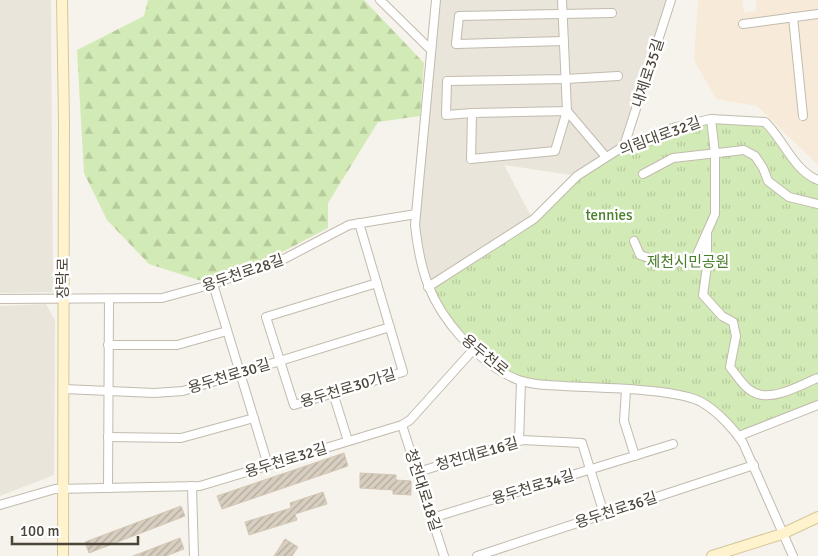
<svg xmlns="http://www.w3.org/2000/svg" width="818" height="556" font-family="Signika,'Noto Sans KR',sans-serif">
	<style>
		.residential { fill: #eae5da }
		.commercial { fill: #f7ead8 }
		.forest { fill: url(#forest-firs) }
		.park { fill: url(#park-tufts) }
		.building { fill: url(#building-hatch); stroke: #d3c7b4 }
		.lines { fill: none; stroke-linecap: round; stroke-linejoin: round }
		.street-casing { stroke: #c2bbae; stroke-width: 10 }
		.secondary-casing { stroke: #d6c79b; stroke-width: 12 }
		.street { stroke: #fff; stroke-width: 8 }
		.secondary { stroke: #fff3cd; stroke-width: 10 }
		.labels { text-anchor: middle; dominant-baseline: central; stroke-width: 5; stroke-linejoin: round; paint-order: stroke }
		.street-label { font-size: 15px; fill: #4b4439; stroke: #fff }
		.park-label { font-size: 15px; fill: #4a7f2a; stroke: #fff }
	</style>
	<defs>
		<pattern id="forest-firs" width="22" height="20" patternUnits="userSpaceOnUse" patternTransform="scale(1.25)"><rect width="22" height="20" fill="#d2eab5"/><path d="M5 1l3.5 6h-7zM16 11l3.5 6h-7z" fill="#b6ca9c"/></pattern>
		<pattern id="park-tufts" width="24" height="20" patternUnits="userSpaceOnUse" patternTransform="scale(1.25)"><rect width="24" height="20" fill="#d2eab5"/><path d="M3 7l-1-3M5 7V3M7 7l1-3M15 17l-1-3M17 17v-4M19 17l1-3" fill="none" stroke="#b6ca9c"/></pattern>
		<pattern id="building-hatch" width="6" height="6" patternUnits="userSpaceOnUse" patternTransform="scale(1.25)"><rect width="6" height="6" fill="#d8cfc1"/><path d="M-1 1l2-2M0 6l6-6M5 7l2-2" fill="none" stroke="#b1aa9e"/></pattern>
	</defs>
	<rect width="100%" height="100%" fill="#f6f3ec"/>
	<g class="residential">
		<path d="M0 0H51L53 292 0 293Z"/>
		<path d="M438 0H670L624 146 577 176 504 165 531 216 430 283 416 214Z"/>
		<path d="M46 304 55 321 54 475 0 496V306Z"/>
	</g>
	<path class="commercial" d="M698 0H742L744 13 756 11V0H818V165L757 106 716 99 694 60Z"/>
	<path class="forest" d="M148 0H364L424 63 420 116 378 122 328 203V228L267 260 208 283 149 264 107 220 84 173 77 50 144 16Z"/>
	<path class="park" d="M711 122 765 127 805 178 818 183V402L740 432 715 409 676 392 647 387H621L543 382 516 376 474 346 450 318 432 287 534 219 577 176 624 146 676 127Z"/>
	<g class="building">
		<path d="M344 453 348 466 222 509 217 496Z"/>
		<path d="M360 473 396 475V480L411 481V495L393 494V490L360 488Z"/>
		<path d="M323 492 327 504 295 514 297 520 249 535 245 522 291 508 290 503Z"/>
		<path d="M181 506 185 516 89 553 85 542Z"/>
		<path d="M180 538 184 549 166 556H133Z"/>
		<path d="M285 539 298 547 292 556H274Z"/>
	</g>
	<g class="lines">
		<g class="street-casing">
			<g id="street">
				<path d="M380 0 431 50"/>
				<path d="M436 0 415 225C420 271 430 303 462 338 476 353 496 371 516 379 531 385 548 385 564 386 596 388 679 388 703 403 718 412 734 429 743 443L793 556"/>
				<path d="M562 0 567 111 555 151 471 159 472 113 567 111"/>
				<path d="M793 17 803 116"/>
				<path d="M743 24 818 14"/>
				<path d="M564 41 456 44 459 16 612 13"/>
				<path d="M567 111 606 157"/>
				<path d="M472 113 446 115 447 81 565 79 618 76"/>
				<path d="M624 146 671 0"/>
				<path d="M643 174 673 158 744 150 755 156 763 168 768 181 789 197 818 204"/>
				<path d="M359 223 403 372 294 405 266 317 377 283"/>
				<path d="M707 235V266L703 295 722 316 733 322 736 336 730 367C738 377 746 391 758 394 776 400 802 384 818 378"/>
				<path d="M634 241 640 255C664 263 671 266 695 259L715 214V153L711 119"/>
				<path d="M213 284 268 465"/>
				<path d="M428 287 534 219 577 176 624 146 676 127 711 119 765 122C783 139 794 171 818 180"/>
				<path d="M0 299 162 298 213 284 282 260 349 225 416 214"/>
				<path d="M108 345H177L227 331"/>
				<path d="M64 389 154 393 183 391 390 327"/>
				<path d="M626 390 624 421 635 456"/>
				<path d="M333 393 348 441"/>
				<path d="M402 425 444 556"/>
				<path d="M739 436 818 405"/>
				<path d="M108 437 181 438 254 418"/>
				<path d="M519 441 521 381"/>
				<path d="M418 472 522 440 582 443 604 514"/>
				<path d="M192 486 194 556"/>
				<path d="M108 488 109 299"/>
				<path d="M0 505 55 489 200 486 402 425 410 420 473 350"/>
				<path d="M432 518 673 444"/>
				<path d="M477 556 754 465"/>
			</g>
		</g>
		<g class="secondary-casing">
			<g id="secondary">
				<path d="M62 0 64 121 63 556"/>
				<path d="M712 556 782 534 818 517"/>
			</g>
		</g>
		<use href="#street" class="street"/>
		<use href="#secondary" class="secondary"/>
	</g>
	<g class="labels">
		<g class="street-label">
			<text transform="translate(648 73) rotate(-72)">내제로35길</text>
			<text transform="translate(660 136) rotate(-20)">의림대로32길</text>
			<text transform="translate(243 273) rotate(-19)">용두천로28길</text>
			<text transform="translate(63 278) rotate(-90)">장락로</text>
			<text transform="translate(485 355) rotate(39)">용두천로</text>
			<text transform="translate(229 376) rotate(-17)">용두천로30길</text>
			<text transform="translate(348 388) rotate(-17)">용두천로30가길</text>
			<text transform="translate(477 454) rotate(-16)">청전대로16길</text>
			<text transform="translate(286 460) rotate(-17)">용두천로32길</text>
			<text transform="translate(533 487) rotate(-17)">용두천로34길</text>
			<text transform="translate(423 490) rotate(72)">청전대로18길</text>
			<text transform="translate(616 510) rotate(-18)">용두천로36길</text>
		</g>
		<g class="park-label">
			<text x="609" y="215">tennies</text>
			<text x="688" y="262">제천시민공원</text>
		</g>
	</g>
	<path d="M12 536v8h126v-8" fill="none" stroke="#4b4439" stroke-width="2.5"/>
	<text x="20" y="536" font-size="15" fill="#4b4439" stroke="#ffffff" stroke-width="4" paint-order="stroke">100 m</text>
</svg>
